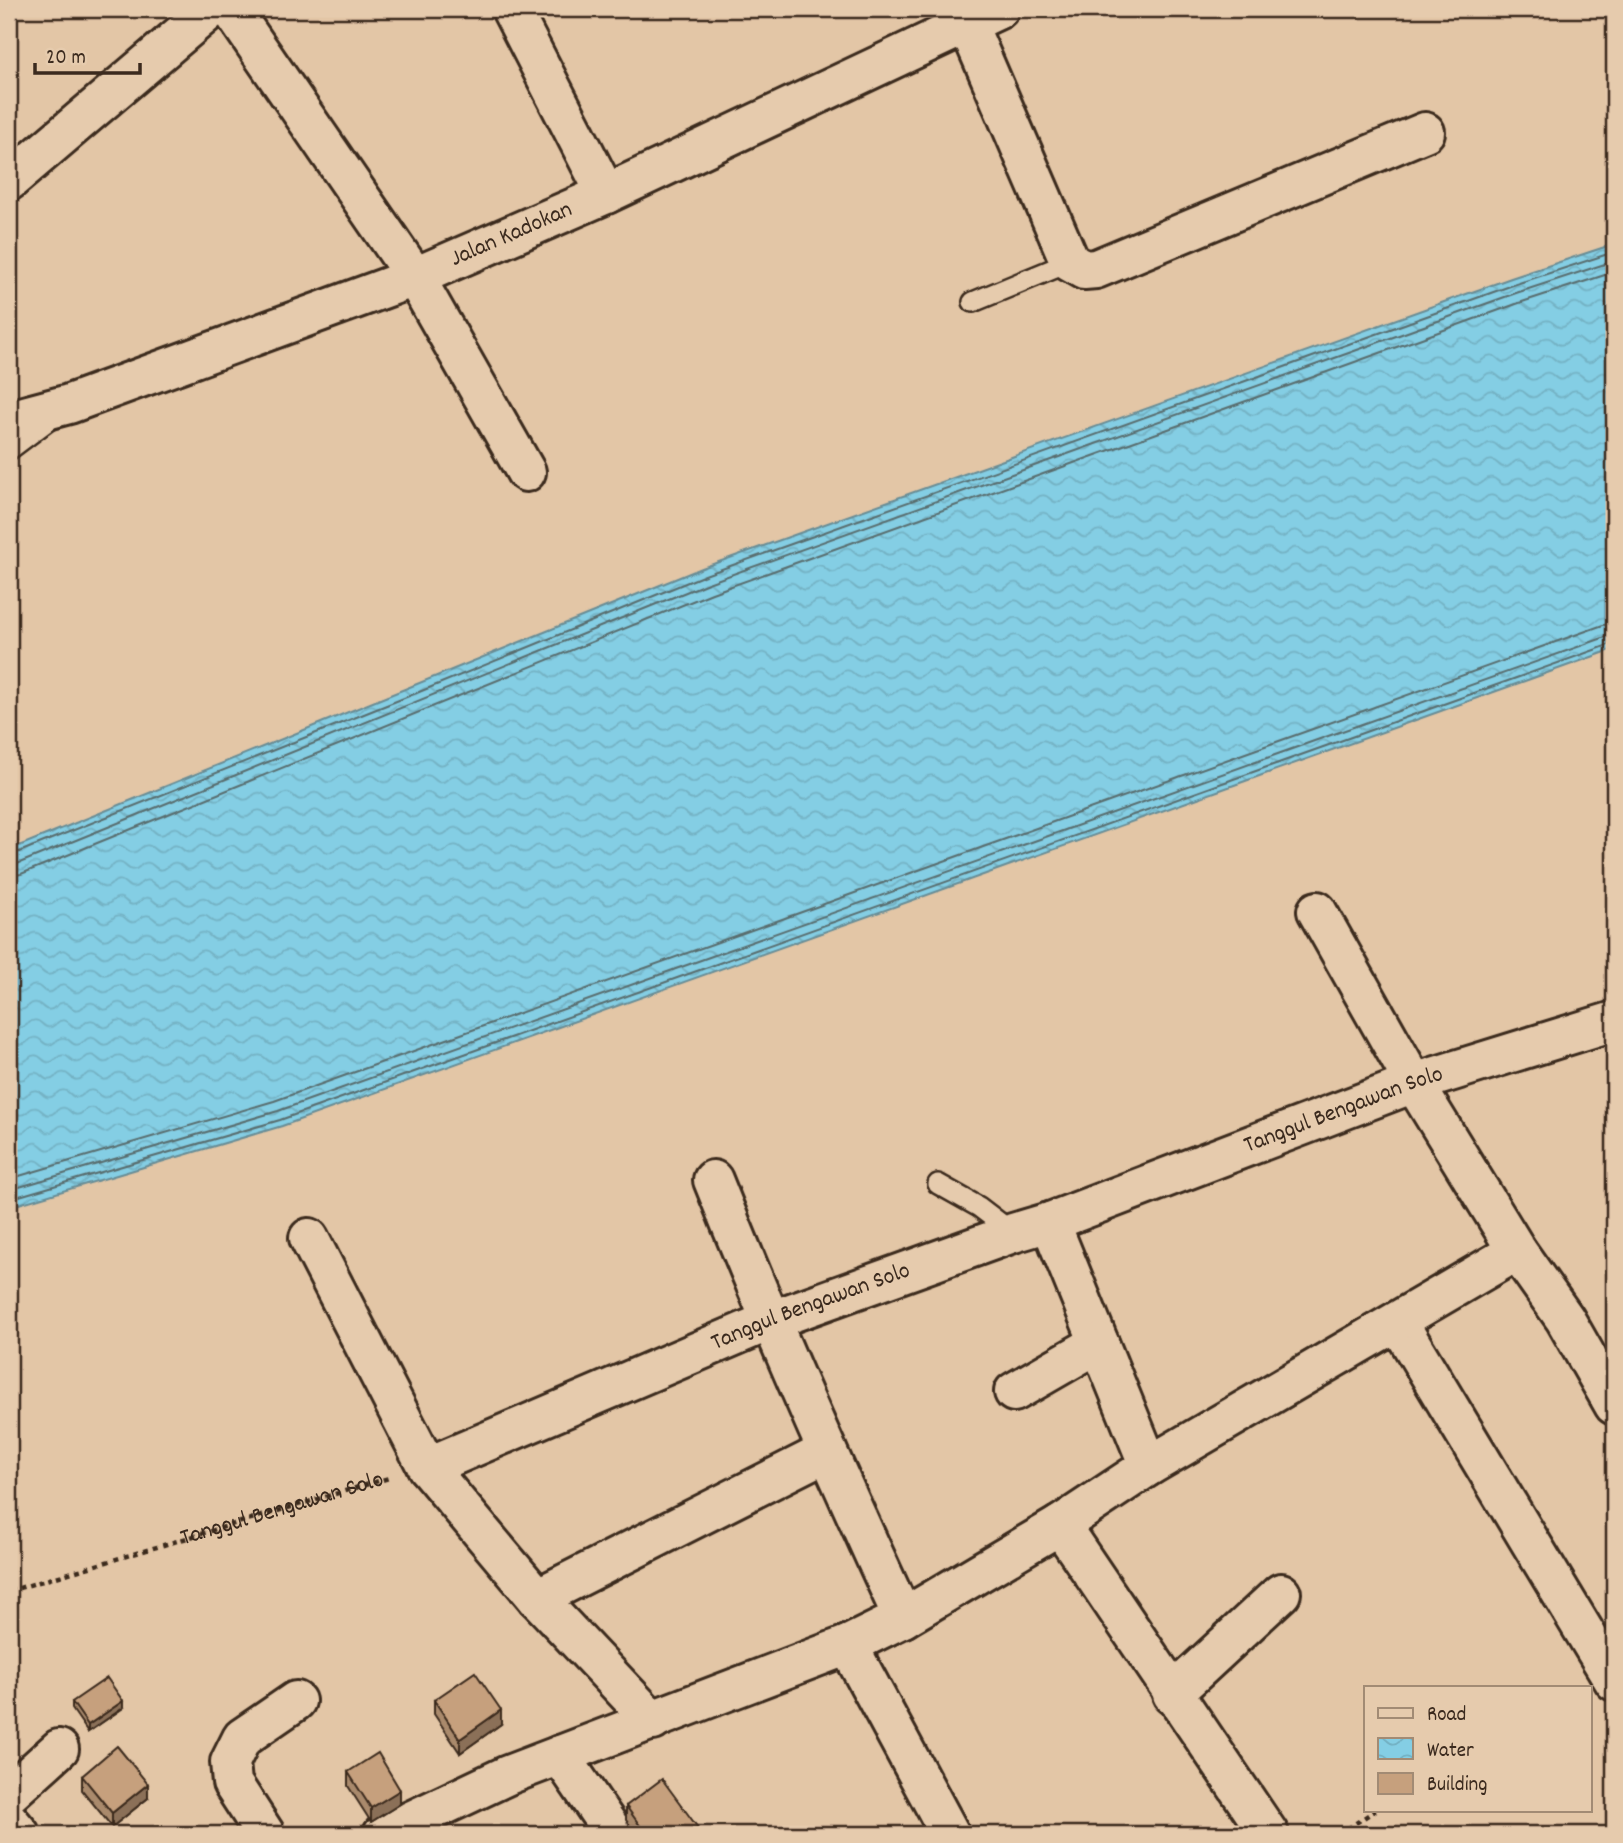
<svg xmlns="http://www.w3.org/2000/svg" width="1623" height="1843" font-family="Dekko,sans-serif">
	<style>
		.water { fill: url(#water-waves); stroke: #678c95; stroke-width: 2 }
		.lines { fill: none; stroke-linecap: round; stroke-linejoin: round }
		.shore { stroke: #586c6d; stroke-width: 2 }
		.service-casing { stroke: #3b2a1e; stroke-width: 24 }
		.minor-casing { stroke: #3b2a1e; stroke-width: 44 }
		.path { stroke: #3b2a1e; stroke-width: 4.5; stroke-dasharray: 5 5; stroke-linecap: butt }
		.service { stroke: #e6cbad; stroke-width: 19 }
		.minor { stroke: #e6cbad; stroke-width: 38 }
		.wall { fill: #aa8a6c; stroke: #3b2a1e; stroke-width: 2 }
		.shaded-wall { fill: #8b7058; stroke: #3b2a1e; stroke-width: 2 }
		.building { fill: #c6a07d; stroke: #3b2a1e; stroke-width: 2 }
		.labels { text-anchor: middle; dominant-baseline: central; stroke-width: 7; stroke-linejoin: round; paint-order: stroke }
		.street-label { font-size: 24px; fill: #3b2a1e; stroke: #e6cbad }
	</style>
	<defs>
		<pattern id="water-waves" width="16" height="10" patternUnits="userSpaceOnUse" patternTransform="scale(1.75)"><rect width="16" height="10" fill="#84cee4"/><path d="M0 5q4-4 8 0t8 0" fill="none" stroke="#73b1c3"/></pattern>
	</defs>
	<rect width="100%" height="100%" fill="#e3c6a6"/>
	<filter id="ink" filterUnits="userSpaceOnUse"><feTurbulence type="fractalNoise" baseFrequency=".0143" numOctaves="2"/><feDisplacementMap in="SourceGraphic" scale="14" xChannelSelector="R" yChannelSelector="G"/><feConvolveMatrix kernelMatrix="1 2 1 2 8 2 1 2 1" color-interpolation-filters="sRGB"/></filter>
	<g filter="url(#ink)">
		<path class="water" d="M1614 244V649L282 1126 9 1207V850L702 568 1511 278Z"/>
		<g class="lines">
			<g class="shore">
				<path d="M9 856 424 690 705 575 1513 285 1614 252"/>
				<path d="M9 865 17 864 708 583 1516 293 1614 261"/>
				<path d="M9 876 21 874 712 593 1519 303 1614 272"/>
				<path d="M9 1179 274 1101 1603 625 1614 624"/>
				<path d="M9 1190 278 1111 1614 634"/>
				<path d="M9 1199 280 1120 1614 643"/>
			</g>
			<g class="service-casing">
				<g id="service">
					<path d="M973 302 1070 262"/>
					<path d="M9 450 49 420"/>
					<path d="M938 1184 979 1207 1013 1233"/>
				</g>
			</g>
			<g class="minor-casing">
				<g id="minor">
					<path d="M231 9 415 277 526 472"/>
					<path d="M511 9 606 194"/>
					<path d="M967 23 1070 262 1084 270 1096 269 1425 132"/>
					<path d="M9 181 211 9"/>
					<path id="s2" d="M9 420 69 404 415 277 606 194 999 9"/>
					<path d="M1317 911 1414 1083 1517 1251 1565 1319 1614 1405"/>
					<path d="M713 1180C772 1328 836 1473 903 1618"/>
					<path d="M1050 1222 1149 1466"/>
					<path d="M309 1238 427 1467 537 1598 653 1721"/>
					<path d="M1398 1322 1614 1681"/>
					<path d="M1014 1392 1099 1343"/>
					<path id="s3" d="M427 1467 769 1321 1013 1233 1050 1222 1414 1083 1614 1021"/>
					<path d="M1060 1525 1269 1834"/>
					<path d="M537 1598 826 1452"/>
					<path d="M848 1645 950 1834"/>
					<path d="M1172 1694 1281 1593"/>
					<path d="M560 1755 614 1834"/>
					<path d="M9 1794 59 1749"/>
					<path d="M9 1821 20 1834"/>
					<path d="M265 1834 232 1783 230 1762 242 1738 296 1701"/>
					<path d="M383 1834 508 1775 848 1645 903 1618 1060 1525 1149 1466 1517 1251"/>
				</g>
			</g>
			<g class="path">
				<path id="s1" d="M9 1591 392 1477"/>
				<path d="M1339 1834 1376 1810"/>
			</g>
			<use href="#service" class="service"/>
			<use href="#minor" class="minor"/>
		</g>
		<g class="wall">
			<path d="M434 1700 501 1724 460 1753 434 1714Z"/>
			<path d="M72 1702 123 1708 88 1732 72 1709Z"/>
			<path d="M348 1772 400 1804 371 1822 348 1786Z"/>
			<path d="M82 1776 148 1798 112 1827 82 1790Z"/>
			<path d="M626 1806 698 1834H636L626 1820Z"/>
		</g>
		<g class="shaded-wall">
			<path d="M123 1701V1708L88 1732V1725Z"/>
			<path d="M501 1710V1724L460 1753V1739Z"/>
			<path d="M148 1784V1798L112 1827V1813Z"/>
			<path d="M400 1790V1804L371 1822V1808Z"/>
			<path d="M698 1828V1834H690Z"/>
		</g>
		<g class="building">
			<path d="M475 1672 501 1710 460 1739 434 1700Z"/>
			<path d="M107 1678 123 1701 88 1725 72 1702Z"/>
			<path d="M117 1746 148 1784 112 1813 82 1776Z"/>
			<path d="M378 1753 400 1790 371 1808 348 1772Z"/>
			<path d="M662 1779 698 1828 690 1834H646L626 1806Z"/>
		</g>
	</g>
	<g class="labels">
		<g class="street-label">
			<text stroke="none"><textPath href="#s2" startOffset="536">Jalan Kadokan</textPath></text>
			<text stroke="none"><textPath href="#s3" startOffset="984">Tanggul Bengawan Solo</textPath></text>
			<text stroke="none"><textPath href="#s3" startOffset="416">Tanggul Bengawan Solo</textPath></text>
			<text stroke="none"><textPath href="#s1" startOffset="285">Tanggul Bengawan Solo</textPath></text>
		</g>
	</g>
	<rect width="1623" height="1843" fill="none" stroke="#e6cbad" stroke-width="35"/>
	<rect x="18" y="18" width="1588" height="1808" fill="none" stroke="#3b2a1e" stroke-width="2.5" filter="url(#ink)"/>
	<rect x="1364" y="1686" width="228" height="126" fill="#e6cbad" stroke="#a28b74" stroke-width="2"/>
	<rect x="1378" y="1708" width="35" height="10" fill="#e6cbad" stroke="#a28b74" stroke-width="2"/>
	<text x="1427" y="1720" font-size="21" fill="#3b2a1e">Road</text>
	<rect x="1378" y="1738" width="35" height="21" fill="url(#water-waves)" stroke="#a28b74" stroke-width="2"/>
	<text x="1427" y="1756" font-size="21" fill="#3b2a1e">Water</text>
	<rect x="1378" y="1773" width="35" height="21" fill="#c6a07d" stroke="#a28b74" stroke-width="2"/>
	<text x="1427" y="1790" font-size="21" fill="#3b2a1e">Building</text>
	<path d="M35 63v10h105v-10" fill="none" stroke="#3b2a1e" stroke-width="3.5"/>
	<text x="46" y="63" font-size="21" fill="#3b2a1e" stroke="#e6cbad" stroke-width="5" paint-order="stroke">20 m</text>
</svg>
